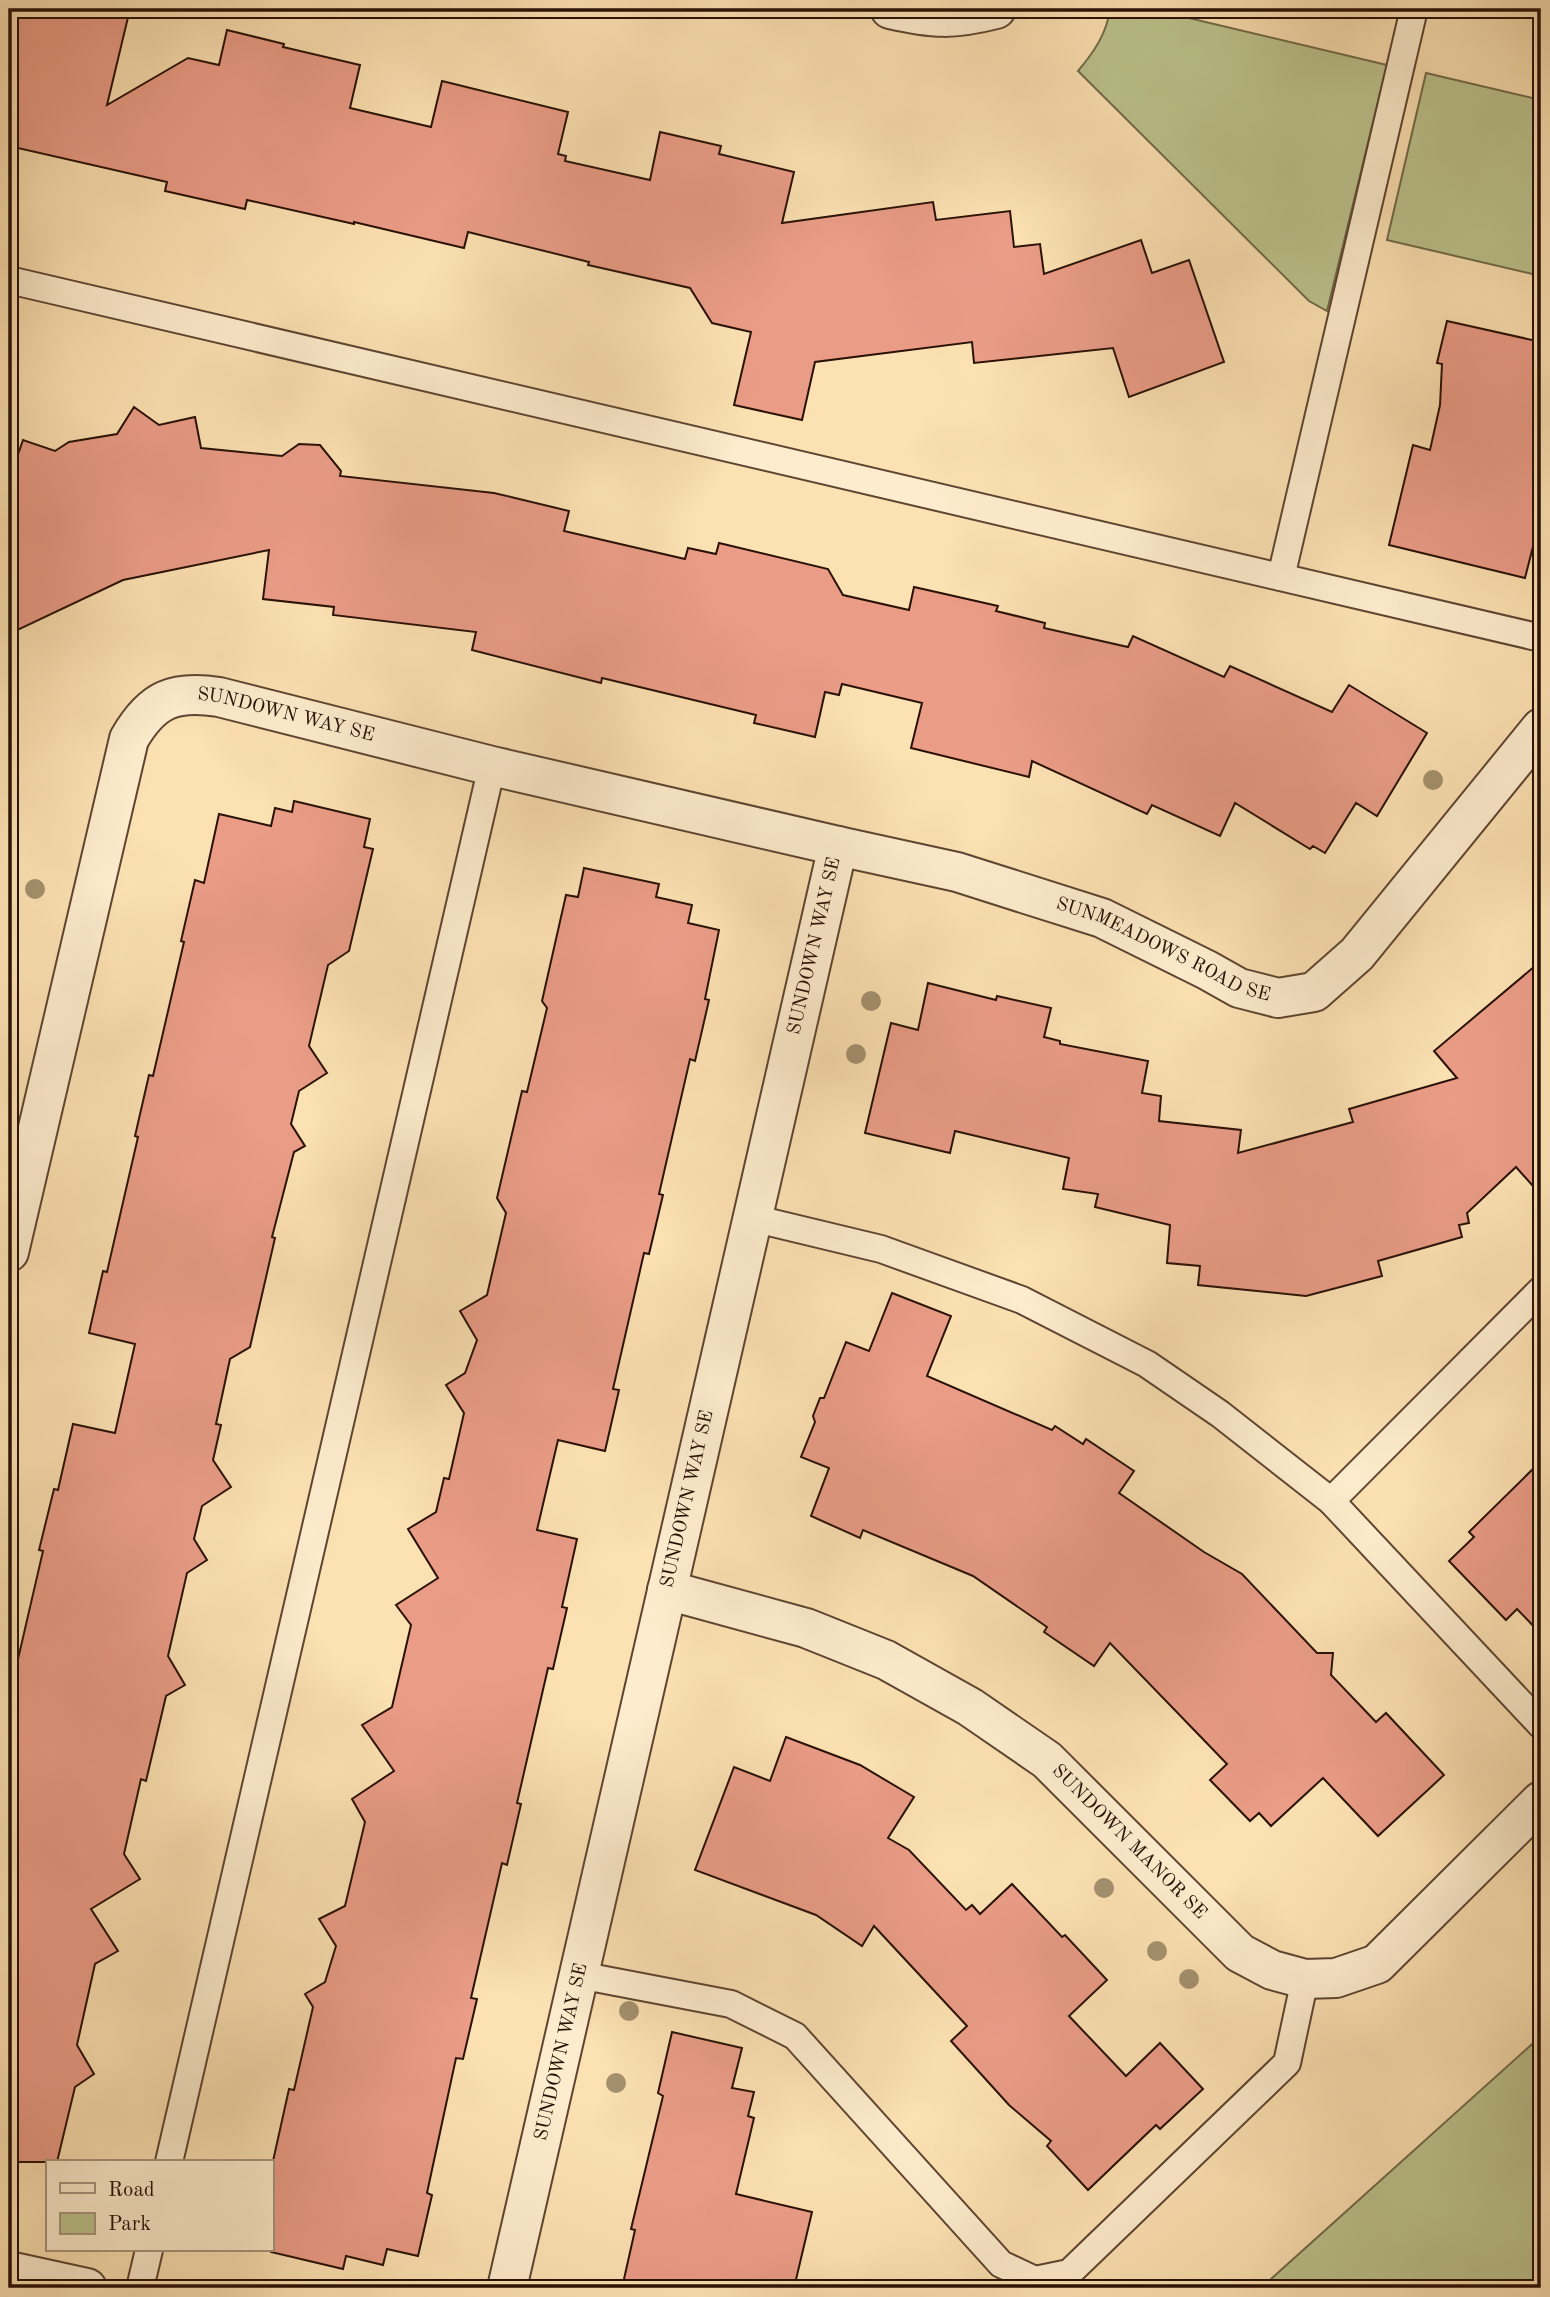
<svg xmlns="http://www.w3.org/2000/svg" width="1550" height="2297" font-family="'Old Standard TT',serif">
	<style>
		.green { fill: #bcc38e; stroke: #726a4a; stroke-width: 2 }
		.building { fill: #ea9c87; stroke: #291106; stroke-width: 2 }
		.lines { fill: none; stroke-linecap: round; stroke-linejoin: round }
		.service-casing { stroke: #5e4531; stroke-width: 30 }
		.minor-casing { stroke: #5e4531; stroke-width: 42 }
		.service { stroke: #fdeccd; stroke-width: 26 }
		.minor { stroke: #fdeccd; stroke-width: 38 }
		.tree { fill: #a4916e }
		.labels { text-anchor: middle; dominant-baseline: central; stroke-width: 7; stroke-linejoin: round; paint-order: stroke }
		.street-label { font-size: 19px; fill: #291106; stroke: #fdeccd }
	</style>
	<rect width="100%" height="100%" fill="#fce1b2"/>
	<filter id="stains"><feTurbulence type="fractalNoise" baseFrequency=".00286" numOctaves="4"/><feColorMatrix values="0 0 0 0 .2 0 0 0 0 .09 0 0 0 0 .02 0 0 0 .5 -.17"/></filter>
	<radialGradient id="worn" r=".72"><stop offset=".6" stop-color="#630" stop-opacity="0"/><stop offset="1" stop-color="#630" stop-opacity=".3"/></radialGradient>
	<g class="green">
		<path d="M1110 9H1151L1387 65 1327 311 1309 301 1078 71C1094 52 1107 33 1110 9Z"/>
		<path d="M1426 73 1541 100V276L1387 240Z"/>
		<path d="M1541 2036V2288H1261Z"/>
	</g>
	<g class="building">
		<path d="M9 9H130L107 105 188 58 219 65 227 30 284 44 283 47 360 65 350 108 431 127 442 81 568 112 558 154 566 156 565 161 650 180 660 132 721 146 719 154 794 172 782 223 933 202 936 220 1010 211 1014 247 1040 244 1044 274 1141 240 1152 273 1189 260 1224 362 1129 397 1113 348 974 363 972 342 815 362 802 420 734 405 751 332 712 323 690 288 588 265 589 262 468 232 464 248 354 222V224L247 200 245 209 165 191 167 182 9 146Z"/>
		<path d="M1447 321 1541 342V515L1525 578 1389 545 1413 445 1430 450 1440 405 1442 364 1437 363Z"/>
		<path d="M134 407 159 425 195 417 201 448 282 456 299 444 320 445 341 471 340 476 494 493 515 498 569 511 564 531 685 559 688 548 716 554 719 543 828 569 843 595 909 610 914 587 998 606 996 611 1045 623 1044 628 1128 647 1133 636 1224 677 1230 666 1332 712 1349 685 1427 733 1377 816 1356 803 1325 853 1313 846 1310 849 1235 803 1220 836 1152 805 1147 814 1032 761 1029 777 911 748 922 703 842 684 839 695 825 692 815 737 754 723 756 715 602 678 601 683 472 650 476 632 333 615 334 607 263 599 269 550 123 580 9 634V480L23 440 55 451 69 442 117 434Z"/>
		<path d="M294 801 370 819 364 847 373 849 349 951 328 965 309 1046 327 1073 299 1091 291 1124 305 1146 294 1152 272 1237 275 1238 250 1347 230 1359 216 1424 221 1425 213 1460 231 1487 202 1506 194 1539 207 1560 187 1573 168 1656 185 1685 166 1696 146 1781 141 1779 124 1854 140 1879 91 1909 118 1951 95 1964 77 2045 94 2074 75 2087 57 2162H9V1698L43 1551 39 1550 54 1489 58 1490 73 1424 115 1433 135 1344 89 1333 103 1271 107 1272 138 1137 135 1136 149 1075 153 1076 184 942 181 941 195 880 204 883 219 814 271 826 275 808 292 812Z"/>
		<path d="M584 868 659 884 656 897 692 905 688 923 719 930 705 999 709 1000 695 1061 690 1059 659 1194 663 1195 649 1254 644 1253 613 1389 619 1390 605 1451 558 1440 537 1530 577 1539 562 1607 567 1608 553 1669 548 1668 517 1803 521 1804 507 1865 502 1863 471 1998 477 1999 463 2059 456 2058 427 2193 432 2195 418 2256 387 2249 383 2265 346 2256 343 2269 271 2252V2170L289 2089 294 2090 313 2007 305 1994 325 1982 336 1946 319 1919 345 1906 365 1822 352 1799 394 1771 362 1725 392 1707 411 1625 396 1605 438 1578 408 1529 436 1512 444 1478 449 1479 464 1413 446 1385 465 1373 477 1340 460 1311 487 1295 506 1213 497 1198 522 1091 527 1092 547 1008 542 1001 566 895 578 897Z"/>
		<path d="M1541 961V1195L1516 1167 1467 1213 1469 1223 1459 1225 1462 1237 1378 1261 1382 1276 1306 1296 1198 1285 1200 1266 1167 1263 1170 1225 1095 1207 1098 1194 1063 1189 1069 1158 955 1131 950 1153 865 1133 891 1023 918 1030 928 983 996 1000 997 996 1051 1008 1044 1037 1060 1041V1044L1148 1061 1142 1093 1161 1096 1159 1121 1241 1130 1238 1153 1353 1122 1349 1109 1457 1078 1434 1051Z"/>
		<path d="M892 1293 951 1316 927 1376 1052 1430 1055 1426 1083 1444 1086 1439 1134 1471 1119 1493 1204 1552 1242 1574 1317 1653H1333L1331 1675 1376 1722 1386 1713 1444 1775 1378 1836 1323 1778 1271 1826 1259 1813 1250 1821 1210 1780 1227 1764 1110 1643 1094 1666 1044 1632 1047 1627 973 1576 863 1530 860 1538 811 1516 829 1468 801 1457 815 1422 813 1416 820 1398H824L846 1342 869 1351Z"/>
		<path d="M1541 1461V1634L1517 1609 1506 1620 1449 1561 1474 1537 1469 1532Z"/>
		<path d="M786 1737 860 1765 914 1797 888 1838 909 1850 966 1910 972 1905 980 1914 1012 1884 1062 1937 1065 1935 1107 1980 1069 2016 1126 2076 1160 2043 1203 2089 1160 2129 1156 2125 1088 2190 1047 2146 1051 2141 1009 2105 951 2041 967 2026 874 1926 862 1946 816 1915 695 1870 734 1767 770 1781Z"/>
		<path d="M672 2032 742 2048 732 2088 754 2092 748 2116 754 2118 736 2194 812 2212 794 2288H622L635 2230 631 2229 663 2096 658 2093Z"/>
	</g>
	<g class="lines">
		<g class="service-casing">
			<g id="service">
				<path d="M9 280 1541 638"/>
				<path d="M1281 577 1414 9"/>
				<path d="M752 1218 881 1249 1022 1300 1147 1364 1220 1414 1331 1501 1541 1725"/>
				<path d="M1331 1501 1541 1290"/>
				<path d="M579 1975 731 2004 795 2036 1001 2264 1035 2280 1069 2273 1287 2063 1305 1979"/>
				<path d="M169 2162 492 766"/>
				<path d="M140 2288 149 2250"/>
			</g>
		</g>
		<g class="minor-casing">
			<g id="minor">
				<path d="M890 9C933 19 953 20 996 9"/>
				<path id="s1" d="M838 846 957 872 1102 918 1207 970 1239 988 1278 998 1314 992 1357 954 1541 728"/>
				<path id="s2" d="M9 1252 129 739C152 699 174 690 219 697L492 766 838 846 507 2288"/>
				<path id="s3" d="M667 1590 806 1628 886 1660 970 1707 1047 1760 1240 1953 1272 1970 1305 1979 1336 1978 1377 1964 1541 1801"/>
				<path d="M9 2271 87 2288"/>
			</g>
		</g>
		<use href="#service" class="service"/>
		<use href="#minor" class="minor"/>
	</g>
	<g class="tree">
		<circle cx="1433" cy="780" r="10"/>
		<circle cx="35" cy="889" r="10"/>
		<circle cx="871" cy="1001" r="10"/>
		<circle cx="856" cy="1054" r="10"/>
		<circle cx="1104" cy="1888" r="10"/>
		<circle cx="1157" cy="1951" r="10"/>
		<circle cx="1189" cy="1979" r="10"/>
		<circle cx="629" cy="2011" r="10"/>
		<circle cx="616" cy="2083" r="10"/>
	</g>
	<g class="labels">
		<g class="street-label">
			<text stroke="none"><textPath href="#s2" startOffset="704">SUNDOWN WAY SE</textPath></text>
			<text transform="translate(815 946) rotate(-77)">SUNDOWN WAY SE</text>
			<text stroke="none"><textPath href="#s1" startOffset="343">SUNMEADOWS ROAD SE</textPath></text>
			<text transform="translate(688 1499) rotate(-77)">SUNDOWN WAY SE</text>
			<text stroke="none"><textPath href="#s3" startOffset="536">SUNDOWN MANOR SE</textPath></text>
			<text transform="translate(562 2052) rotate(-77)">SUNDOWN WAY SE</text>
		</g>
	</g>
	<rect width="1550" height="2297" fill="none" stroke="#fce1b2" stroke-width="35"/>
	<rect x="10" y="10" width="1529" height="2276" fill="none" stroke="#291106" stroke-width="3.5"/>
	<rect x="18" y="18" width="1515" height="2262" fill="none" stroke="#291106" stroke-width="2"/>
	<rect x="46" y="2160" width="228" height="91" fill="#fdeccd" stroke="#a8947d" stroke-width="2"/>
	<rect x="60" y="2183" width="35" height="10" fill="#fdeccd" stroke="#a8947d" stroke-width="2"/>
	<text x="108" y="2196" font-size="21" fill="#291106">Road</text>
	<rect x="60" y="2213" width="35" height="21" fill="#bcc38e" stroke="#a8947d" stroke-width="2"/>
	<text x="108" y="2230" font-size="21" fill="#291106">Park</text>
	<rect width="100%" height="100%" filter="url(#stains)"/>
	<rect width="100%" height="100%" fill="url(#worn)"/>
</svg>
